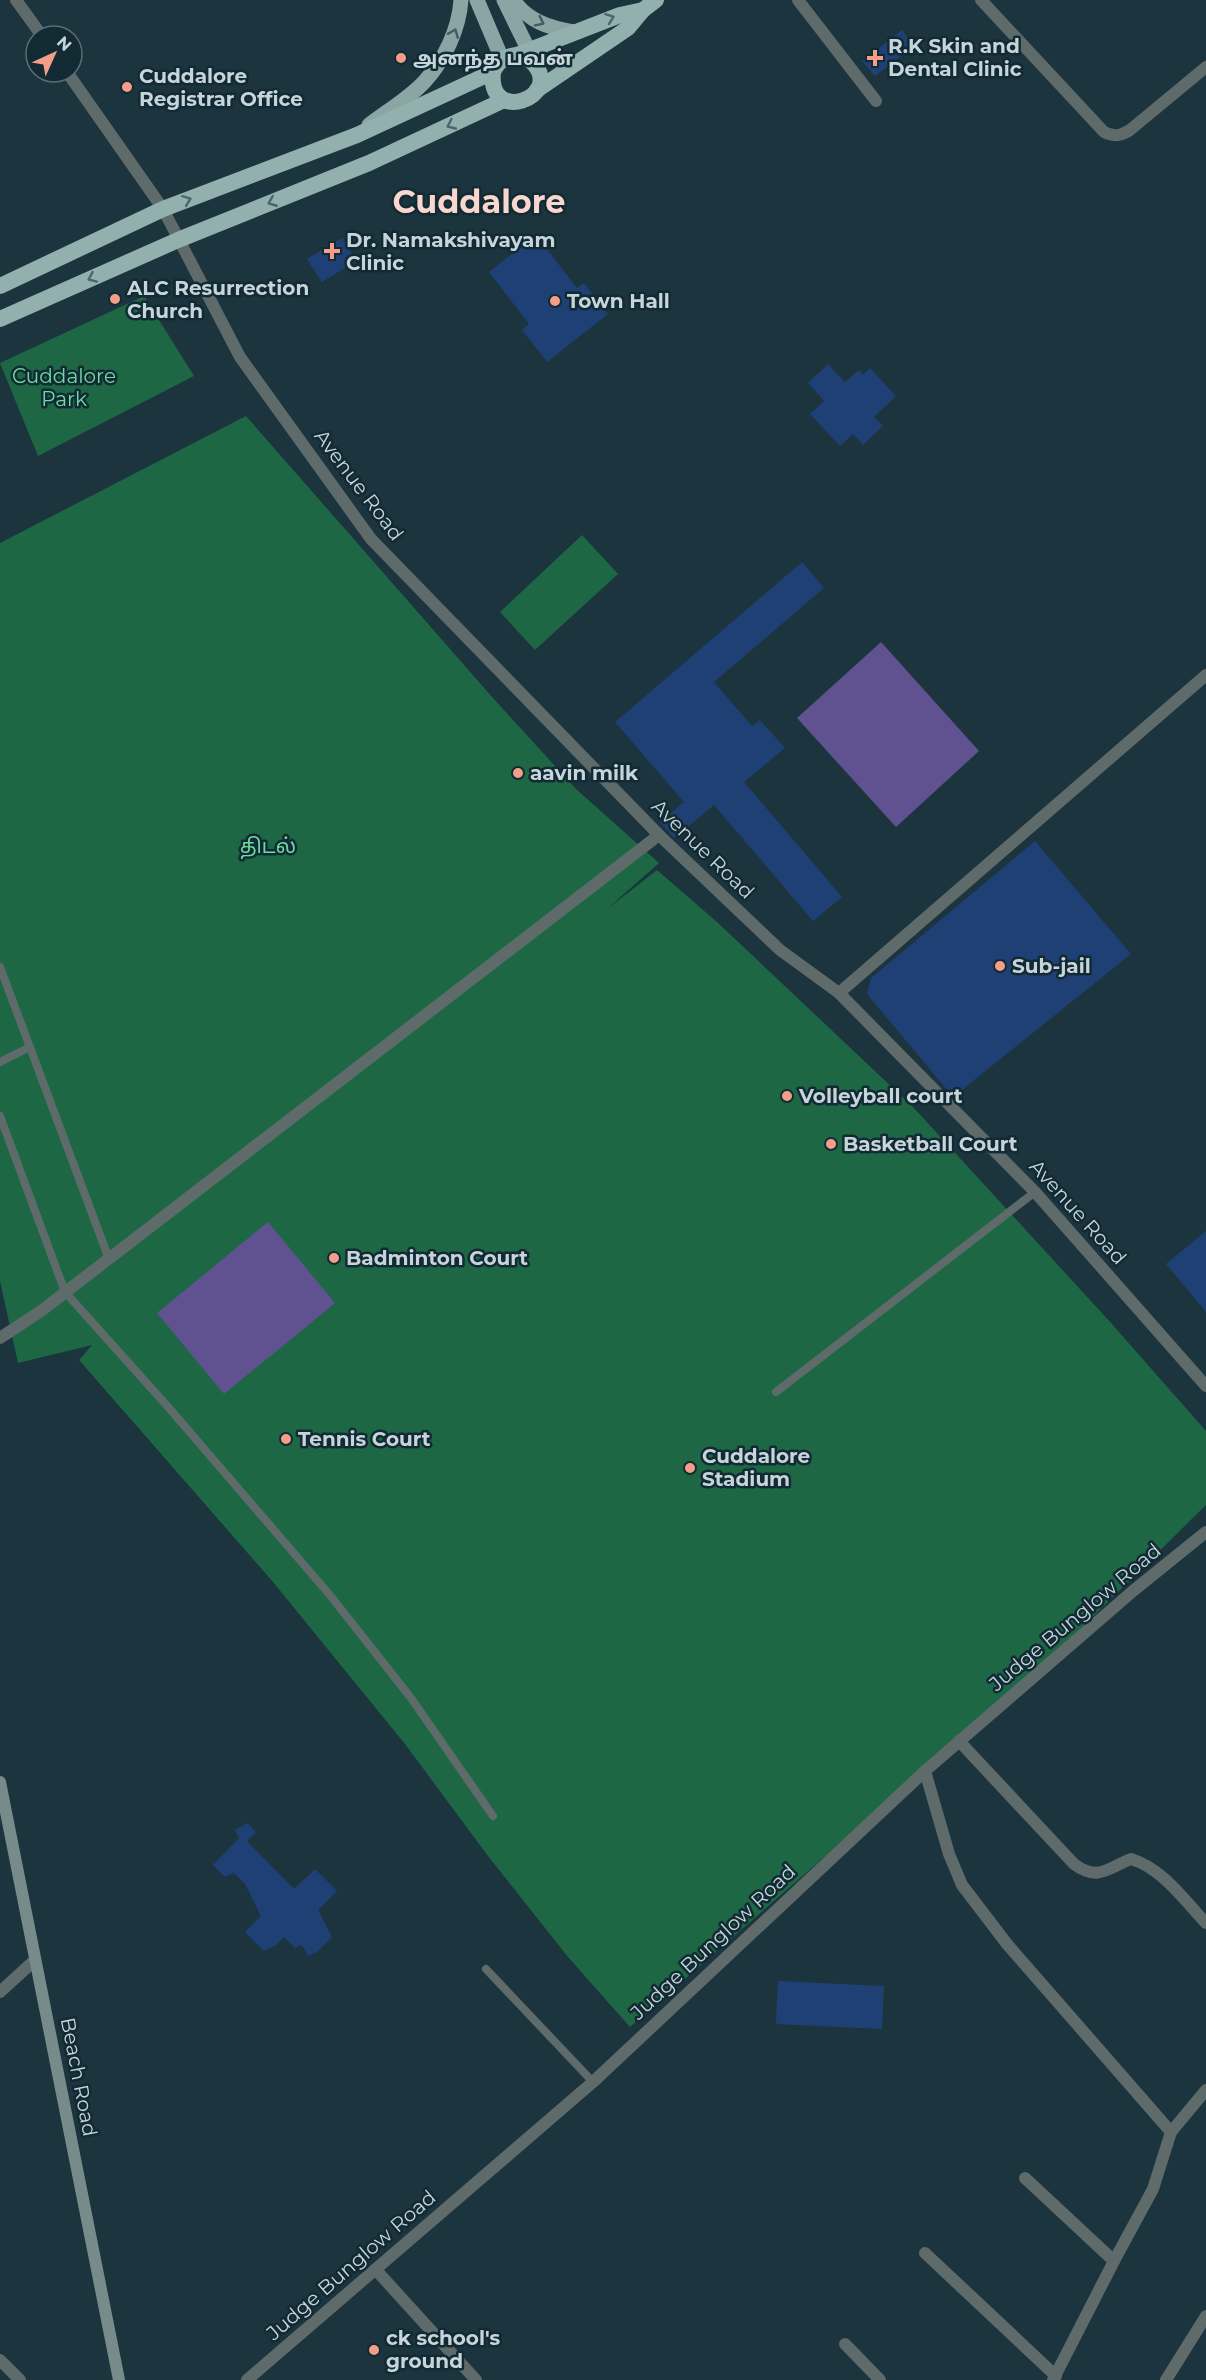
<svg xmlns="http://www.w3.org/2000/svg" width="1206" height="2380" font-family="Montserrat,'Noto Sans Tamil',sans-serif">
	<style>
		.green { fill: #1d6744 }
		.water { fill: #605290 }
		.building { fill: #1f4074 }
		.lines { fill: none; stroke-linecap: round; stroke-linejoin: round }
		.service { stroke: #5e6b6a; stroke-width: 8 }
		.minor { stroke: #5e6b6a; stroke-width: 12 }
		.tertiary { stroke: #5e6b6a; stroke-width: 12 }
		.secondary { stroke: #778c8a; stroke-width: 12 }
		.primary { stroke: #8aa5a3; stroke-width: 15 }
		.trunk { stroke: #92b0ae; stroke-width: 16 }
		.oneway { stroke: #4b666a }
		.oneway2 { stroke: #415b60 }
		.poi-dot { fill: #f49e89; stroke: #112a33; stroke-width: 2 }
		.labels { text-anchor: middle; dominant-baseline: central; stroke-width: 5; stroke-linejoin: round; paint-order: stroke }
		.poi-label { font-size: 20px; font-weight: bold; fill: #c7d5db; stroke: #112a33; text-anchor: start }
		.park-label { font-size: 20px; fill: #70daa2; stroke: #112a33 }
		.street-label { font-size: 20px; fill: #c7d5db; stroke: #112a33 }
		.town-label { font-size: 32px; font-weight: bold; fill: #f9d7cf; stroke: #112a33 }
	</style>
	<rect width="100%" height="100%" fill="#1c343e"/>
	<g class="green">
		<path d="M144 296 194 376 38 456 0 363Z"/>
		<path d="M246 416 493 698 576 789 659 863 607 909 657 870 717 922 913 1107 1111 1323 1206 1431V1505L1046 1663 630 2027 568 1957 488 1856 405 1744 273 1582 79 1360 92 1345 18 1363 0 1281V543Z"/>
		<path d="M582 535 618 574 535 650 500 612Z"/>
	</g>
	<g class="water">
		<path d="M881 642 979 751 896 827 797 718Z"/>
		<path d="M268 1222 335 1303 224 1394 157 1313Z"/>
	</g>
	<g class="building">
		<path d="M902 30 914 46 875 76 862 61Z"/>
		<path d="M536 235 577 288 584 283 608 314 547 362 522 330 529 324 489 272Z"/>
		<path d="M342 238 356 261 322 282 307 259Z"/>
		<path d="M828 364 845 382 859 370 863 375 870 368 896 396 874 417 883 426 863 445 853 434 840 446 810 414 824 401 808 383Z"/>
		<path d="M802 562 824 588 714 682 752 726 760 720 785 748 744 782 842 897 813 921 714 805 674 838 660 822 684 802 615 722Z"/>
		<path d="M1035 841 1131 954 953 1097 867 994 871 978Z"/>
		<path d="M1206 1231V1312L1166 1264Z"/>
		<path d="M248 1823 256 1832 247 1841 294 1889 315 1869 337 1891 318 1910 332 1937 317 1952 308 1956 302 1945 295 1948 284 1937 276 1945 264 1951 245 1932 261 1916 245 1884 234 1873 225 1877 213 1865 239 1838 235 1830Z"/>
		<path d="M778 1981 884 1986 882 2029 776 2024Z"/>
	</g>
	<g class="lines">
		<g class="service">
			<path d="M0 967 109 1259"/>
			<path d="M0 1062 30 1047"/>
			<path d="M0 1116 65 1292 169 1408 329 1594 411 1698 493 1816"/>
			<path d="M776 1392 1035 1192"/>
			<path d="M486 1969 593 2082"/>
		</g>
		<g class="minor">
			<path d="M16 0 42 36"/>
			<path d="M798 0 876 101"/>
			<path d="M981 0 1104 132C1115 137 1120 136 1130 130L1206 67"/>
			<path d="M67 72 163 209"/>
			<path d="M839 993 1206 675"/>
			<path d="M0 1338 41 1311 154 1224 659 835"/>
			<path d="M959 1741 1074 1864C1098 1882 1108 1868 1131 1859 1162 1868 1185 1901 1206 1923"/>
			<path d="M925 1771 949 1854 962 1885 1007 1944 1171 2132"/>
			<path d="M0 1992 35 1960"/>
			<path d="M1025 2178 1114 2261"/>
			<path d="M925 2253 1056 2376"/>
			<path d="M376 2270 476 2380"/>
			<path d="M845 2344 880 2380"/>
			<path d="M0 2360 20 2380"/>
			<path d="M1053 2380 1114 2261 1153 2189 1171 2132 1206 2090"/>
			<path d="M1166 2380 1206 2316"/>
		</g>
		<g class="tertiary">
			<path d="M163 209 240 357 371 539 659 835 780 950 839 993 1035 1192 1206 1386"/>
			<path d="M247 2380 593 2082 925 1771 1133 1591 1206 1532"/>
		</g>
		<path class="secondary" d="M0 1782 119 2380"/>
		<g class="primary">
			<path d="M477 0 502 59"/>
			<path d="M504 0 533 59"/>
			<path d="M513 0C528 21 549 28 574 32"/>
			<path d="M369 125C387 111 410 98 425 81 445 59 459 29 461 0"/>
		</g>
		<g class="trunk">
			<path d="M517 55 620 15 643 10"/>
			<path d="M537 90 628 28 643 10 656 0"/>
			<path d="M0 286 163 209 357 135 493 72C500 56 520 48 534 64 563 98 487 125 493 72"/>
			<path d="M0 319 178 240 369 163 504 100"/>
		</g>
	</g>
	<defs><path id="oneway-chevron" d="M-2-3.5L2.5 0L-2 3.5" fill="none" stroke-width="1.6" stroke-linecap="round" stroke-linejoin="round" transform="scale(1.5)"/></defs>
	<g class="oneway">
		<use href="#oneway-chevron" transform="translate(610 18) rotate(-21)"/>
		<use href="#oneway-chevron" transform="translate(451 125) rotate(155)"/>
		<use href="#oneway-chevron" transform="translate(187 200) rotate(-21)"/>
		<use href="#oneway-chevron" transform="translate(272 202) rotate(158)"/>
		<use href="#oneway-chevron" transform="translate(92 278) rotate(156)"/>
	</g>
	<g class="oneway2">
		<use href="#oneway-chevron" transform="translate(540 22) rotate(26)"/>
		<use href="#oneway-chevron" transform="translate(454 33) rotate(-68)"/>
	</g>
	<g class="poi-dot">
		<circle cx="401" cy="58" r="6"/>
		<path d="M872 49h6v6h6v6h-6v6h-6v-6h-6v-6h6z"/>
		<circle cx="127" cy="87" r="6"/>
		<path d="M329 242h6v6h6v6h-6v6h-6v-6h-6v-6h6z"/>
		<circle cx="115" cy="299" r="6"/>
		<circle cx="555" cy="301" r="6"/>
		<circle cx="518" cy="773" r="6"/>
		<circle cx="1000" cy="966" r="6"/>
		<circle cx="787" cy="1096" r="6"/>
		<circle cx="831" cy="1144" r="6"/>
		<circle cx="334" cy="1258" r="6"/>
		<circle cx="286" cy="1439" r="6"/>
		<circle cx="690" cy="1468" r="6"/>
		<circle cx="374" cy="2350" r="6"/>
	</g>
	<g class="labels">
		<g class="poi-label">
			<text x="888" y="46">R.K Skin and<tspan x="888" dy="23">Dental Clinic</tspan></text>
			<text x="413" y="58">அனந்த பவன்</text>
			<text x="139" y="76">Cuddalore<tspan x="139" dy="23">Registrar Office</tspan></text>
			<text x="346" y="240">Dr. Namakshivayam<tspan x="346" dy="23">Clinic</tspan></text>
			<text x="127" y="288">ALC Resurrection<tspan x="127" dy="23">Church</tspan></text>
			<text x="567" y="301">Town Hall</text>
			<text x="530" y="773">aavin milk</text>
			<text x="1012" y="966">Sub-jail</text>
			<text x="799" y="1096">Volleyball court</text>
			<text x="843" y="1144">Basketball Court</text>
			<text x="346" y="1258">Badminton Court</text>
			<text x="298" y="1439">Tennis Court</text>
			<text x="702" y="1456">Cuddalore<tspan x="702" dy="23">Stadium</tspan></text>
			<text x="386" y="2338">ck school's<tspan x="386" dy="23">ground</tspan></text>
		</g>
		<g class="park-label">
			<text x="64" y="376">Cuddalore<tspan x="64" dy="23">Park</tspan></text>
			<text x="268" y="846">திடல்</text>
		</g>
		<g class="street-label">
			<text transform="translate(359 485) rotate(53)">Avenue Road</text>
			<text transform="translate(703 849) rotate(44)">Avenue Road</text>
			<text transform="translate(1078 1212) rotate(48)">Avenue Road</text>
			<text transform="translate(1075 1617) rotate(-40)">Judge Bunglow Road</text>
			<text transform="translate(713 1942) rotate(-43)">Judge Bunglow Road</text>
			<text transform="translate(79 2077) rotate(79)">Beach Road</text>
			<text transform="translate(351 2265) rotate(-41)">Judge Bunglow Road</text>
		</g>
		<g class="town-label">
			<text x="479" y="201">Cuddalore</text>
		</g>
	</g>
	<g transform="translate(54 54) rotate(45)"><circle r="28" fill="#112a33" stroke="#5a6e76" stroke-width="1.5"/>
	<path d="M0-4.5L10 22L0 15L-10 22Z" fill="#f49e89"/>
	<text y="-9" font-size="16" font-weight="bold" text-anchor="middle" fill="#c7d5db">N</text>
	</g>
</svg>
